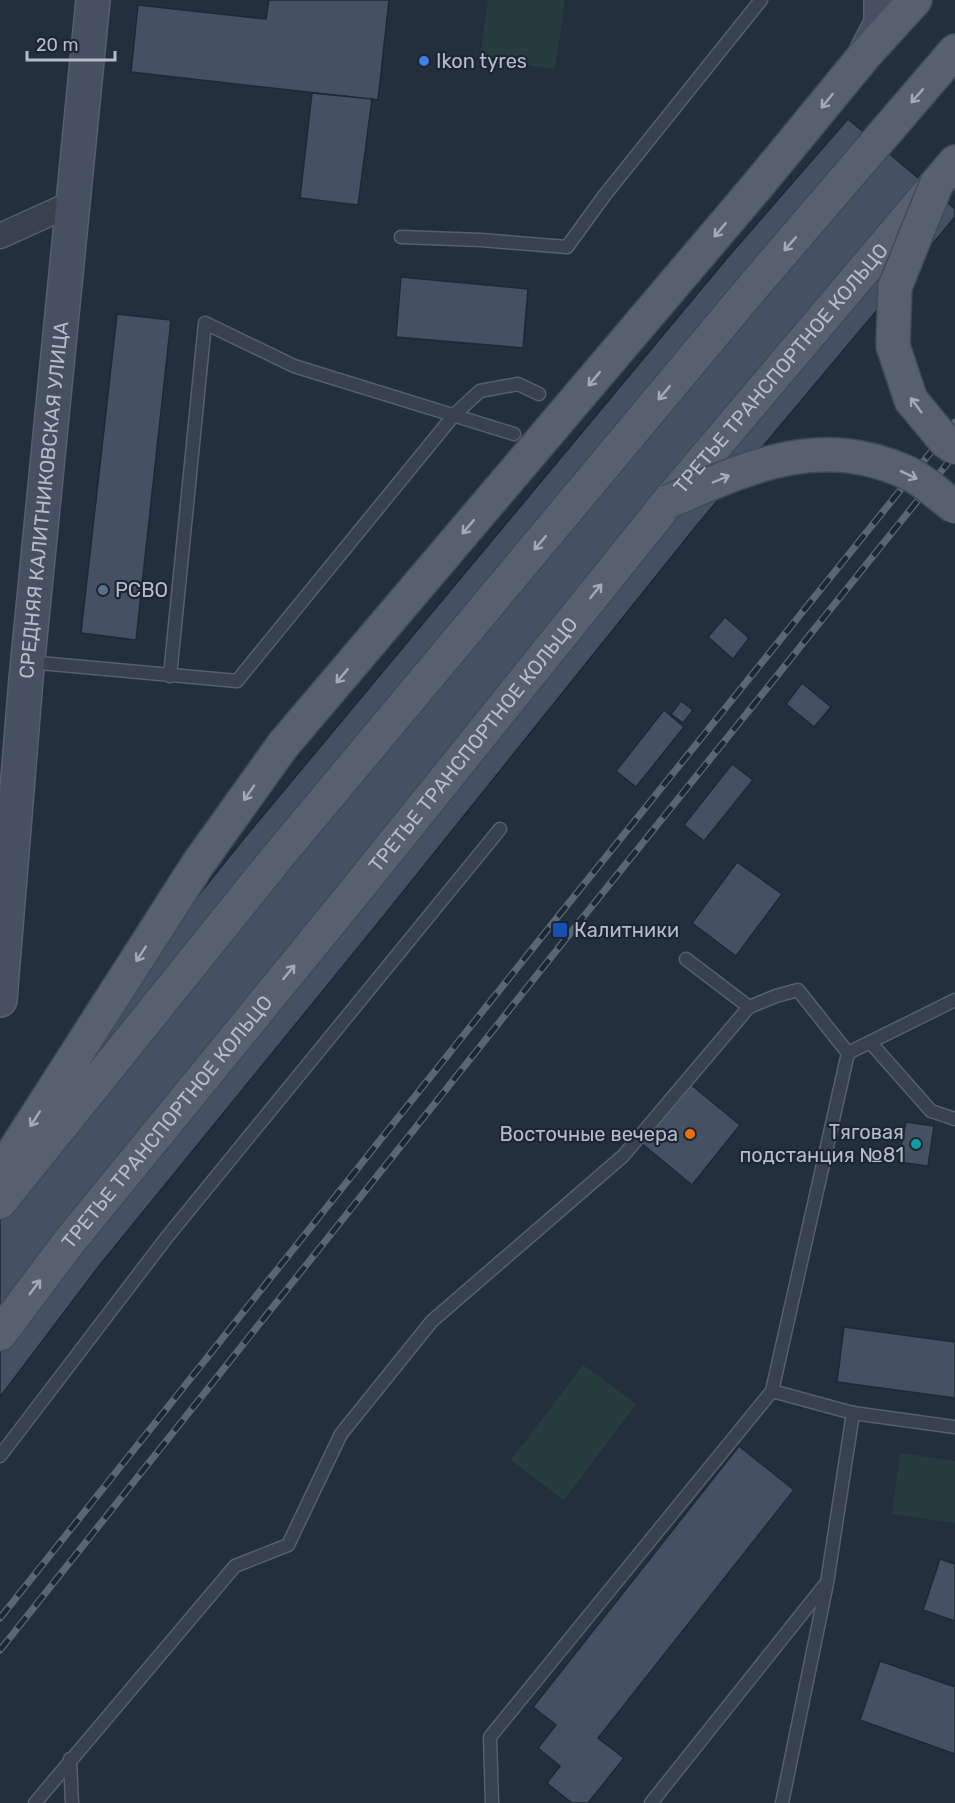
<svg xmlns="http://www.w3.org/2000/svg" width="955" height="1803" font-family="Rubik,sans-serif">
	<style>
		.green { fill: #263c3f }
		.building { fill: #455162; stroke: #1f2835; stroke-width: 1.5 }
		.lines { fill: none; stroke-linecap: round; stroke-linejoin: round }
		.lane-casing { stroke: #565f6c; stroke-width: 15 }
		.street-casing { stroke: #565f6c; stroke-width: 27 }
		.secondary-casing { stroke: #565f6c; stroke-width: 36 }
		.primary-casing { stroke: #414a57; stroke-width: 36 }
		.lane { stroke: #38414e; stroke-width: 12 }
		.street { stroke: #38414e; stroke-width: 24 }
		.secondary { stroke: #465061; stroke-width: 33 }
		.primary { stroke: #56606e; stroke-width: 33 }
		.rail-casing { stroke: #5a6575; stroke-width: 7 }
		.rail { stroke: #1d2633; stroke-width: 4.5; stroke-dasharray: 14; stroke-linecap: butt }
		.primary-bridge-casing { stroke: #414a57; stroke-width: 36; stroke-linecap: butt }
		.primary-bridge { stroke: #56606e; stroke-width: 33 }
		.oneway { stroke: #a1aab7 }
		.shop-dot { fill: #3f7fe0; stroke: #1d2633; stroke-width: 2 }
		.service-dot { fill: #5c6f8a; stroke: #1d2633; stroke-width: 2 }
		.transit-dot { fill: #1a4fb4; stroke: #1d2633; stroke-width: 2 }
		.food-dot { fill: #e8710a; stroke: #1d2633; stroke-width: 2 }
		.culture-dot { fill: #0f9aa8; stroke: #1d2633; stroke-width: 2 }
		.labels { text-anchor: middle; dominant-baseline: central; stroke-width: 4.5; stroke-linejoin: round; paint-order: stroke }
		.poi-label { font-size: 20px; fill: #b4bcc9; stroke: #1d2633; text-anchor: start }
		.street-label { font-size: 20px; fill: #b4bcc9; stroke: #1d2633 }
	</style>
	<rect width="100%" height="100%" fill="#242f3e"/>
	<g class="green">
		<path d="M488 0H565L555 69 480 58Z"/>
		<path d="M583 1365 636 1404 564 1500 511 1460Z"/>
		<path d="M900 1453 955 1461V1523L892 1514Z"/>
	</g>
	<g class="building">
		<path d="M269 0H389L378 100 131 72 138 5 266 19Z"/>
		<path d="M312 93 372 99 358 205 300 198Z"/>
		<path d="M848 119 955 209V217L697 525 382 918 99 1266 0 1397V1142L246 836 728 257Z"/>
		<path d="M401 277 528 289 523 348 396 337Z"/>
		<path d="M117 314 171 320 136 640 81 633Z"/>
		<path d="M725 617 749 638 733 659 708 637Z"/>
		<path d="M802 683 831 707 814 727 786 704Z"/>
		<path d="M681 701 693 710 683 723 671 714Z"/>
		<path d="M664 710 684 727 636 787 616 771Z"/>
		<path d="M732 764 753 780 704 841 684 825Z"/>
		<path d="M737 862 782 894 736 956 692 923Z"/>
		<path d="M689 1083 740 1125 692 1185 640 1142Z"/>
		<path d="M906 1122 934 1126 928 1166 898 1162Z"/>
		<path d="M844 1327 955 1342V1398L837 1382Z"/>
		<path d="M739 1446 794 1490 598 1738 624 1758 588 1803H572L547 1783 560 1766 538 1748 556 1725 533 1707Z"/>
		<path d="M940 1559 955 1564V1621L923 1610Z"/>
		<path d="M880 1661 955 1687V1754L860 1720Z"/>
	</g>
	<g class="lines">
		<g class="lane-casing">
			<g id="lane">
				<path d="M401 237 481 240 567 247 604 196 761 0"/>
				<path d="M29 662 237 681 454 415 480 391 518 384 539 394"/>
				<path d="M170 676 205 323 294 366 514 434"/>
				<path d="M686 959 749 1007"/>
				<path d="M870 1042 931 1111 955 1119"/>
				<path d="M848 1053 955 1000"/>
				<path d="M853 1413 955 1427"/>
				<path d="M0 1456 167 1237 500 829"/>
				<path d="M70 1759 72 1803"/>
				<path d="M35 1803 235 1566 288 1545 341 1434 432 1321 623 1156 749 1007 776 996 798 990 848 1053 772 1391 853 1413 827 1583 782 1803"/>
				<path d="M492 1803 490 1737 772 1391"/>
				<path d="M651 1803 824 1586"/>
			</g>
		</g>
		<g class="street-casing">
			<path id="street" d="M0 236 73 203"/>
		</g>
		<g class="secondary-casing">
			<g id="secondary">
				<path d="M865 54 881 23V0"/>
				<path id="s1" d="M0 1000 26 679 93 0"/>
			</g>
		</g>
		<g class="primary-casing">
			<g id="primary">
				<path d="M2 1170 198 864 283 745 758 185 864 56 915 0"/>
				<path d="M0 1202 275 860 757 282 955 51"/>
				<path id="s2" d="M0 1334 69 1242 353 894 668 502 955 162"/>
			</g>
		</g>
		<use href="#lane" class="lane"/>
		<use href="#street" class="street"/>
		<use href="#secondary" class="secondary"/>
		<use href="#primary" class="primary"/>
		<g class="rail-casing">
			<g id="rail">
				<path d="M0 1618 552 924 955 422"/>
				<path d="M0 1650 568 936 955 454"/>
			</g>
		</g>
		<use href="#rail" class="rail"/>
		<g class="primary-bridge-casing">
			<g id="primary-bridge">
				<path d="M937 183 895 287 893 346 911 400 945 441 955 448"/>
				<path d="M668 502C750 466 822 432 910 474 926 482 941 497 955 507"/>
			</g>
		</g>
		<use href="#primary-bridge" class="primary-bridge"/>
	</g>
	<defs><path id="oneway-shaft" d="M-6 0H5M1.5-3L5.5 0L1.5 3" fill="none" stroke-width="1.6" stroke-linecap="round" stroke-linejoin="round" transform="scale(1.5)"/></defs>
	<g class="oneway">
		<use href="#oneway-shaft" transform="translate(917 96) rotate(131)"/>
		<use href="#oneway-shaft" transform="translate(827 101) rotate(129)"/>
		<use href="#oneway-shaft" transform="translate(720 230) rotate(130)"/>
		<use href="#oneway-shaft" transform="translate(790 244) rotate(131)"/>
		<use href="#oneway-shaft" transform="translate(594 379) rotate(130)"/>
		<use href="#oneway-shaft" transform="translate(664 393) rotate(130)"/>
		<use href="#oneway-shaft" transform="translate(916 405) rotate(-127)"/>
		<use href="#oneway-shaft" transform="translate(909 475) rotate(26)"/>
		<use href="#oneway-shaft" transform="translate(721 479) rotate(-23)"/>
		<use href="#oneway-shaft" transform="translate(468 527) rotate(130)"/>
		<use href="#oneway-shaft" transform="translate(540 543) rotate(130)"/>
		<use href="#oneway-shaft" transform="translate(596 591) rotate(-51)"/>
		<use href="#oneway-shaft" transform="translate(342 676) rotate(130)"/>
		<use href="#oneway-shaft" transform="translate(249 793) rotate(125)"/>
		<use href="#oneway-shaft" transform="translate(141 954) rotate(123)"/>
		<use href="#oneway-shaft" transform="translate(289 972) rotate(-51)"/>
		<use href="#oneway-shaft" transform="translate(35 1119) rotate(123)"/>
		<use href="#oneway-shaft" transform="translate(35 1287) rotate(-53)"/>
	</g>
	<circle class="shop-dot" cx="424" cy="61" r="6"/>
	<circle class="service-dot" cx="103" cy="590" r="6"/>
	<rect class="transit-dot" x="552" y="922" width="16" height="16" rx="3"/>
	<circle class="food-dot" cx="690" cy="1134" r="6"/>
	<circle class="culture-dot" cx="916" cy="1144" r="6"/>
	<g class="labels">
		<g class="poi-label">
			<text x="436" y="61">Ikon tyres</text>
			<text x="115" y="590">РСВО</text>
			<text x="574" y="930">Калитники</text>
			<text x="904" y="1132" text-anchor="end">Тяговая<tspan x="904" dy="23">подстанция №81</tspan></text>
			<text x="678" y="1134" text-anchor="end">Восточные вечера</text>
		</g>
		<g class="street-label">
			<text stroke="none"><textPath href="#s2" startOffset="1242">ТРЕТЬЕ ТРАНСПОРТНОЕ КОЛЬЦО</textPath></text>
			<text stroke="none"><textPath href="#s1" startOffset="502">СРЕДНЯЯ КАЛИТНИКОВСКАЯ УЛИЦА</textPath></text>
			<text stroke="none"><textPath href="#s2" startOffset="756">ТРЕТЬЕ ТРАНСПОРТНОЕ КОЛЬЦО</textPath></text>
			<text stroke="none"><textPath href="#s2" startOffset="270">ТРЕТЬЕ ТРАНСПОРТНОЕ КОЛЬЦО</textPath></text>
		</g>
	</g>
	<path d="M27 51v9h88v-9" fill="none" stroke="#b4bcc9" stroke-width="3"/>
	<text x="36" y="51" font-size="18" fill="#b4bcc9" stroke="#1d2633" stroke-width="4.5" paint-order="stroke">20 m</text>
</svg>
